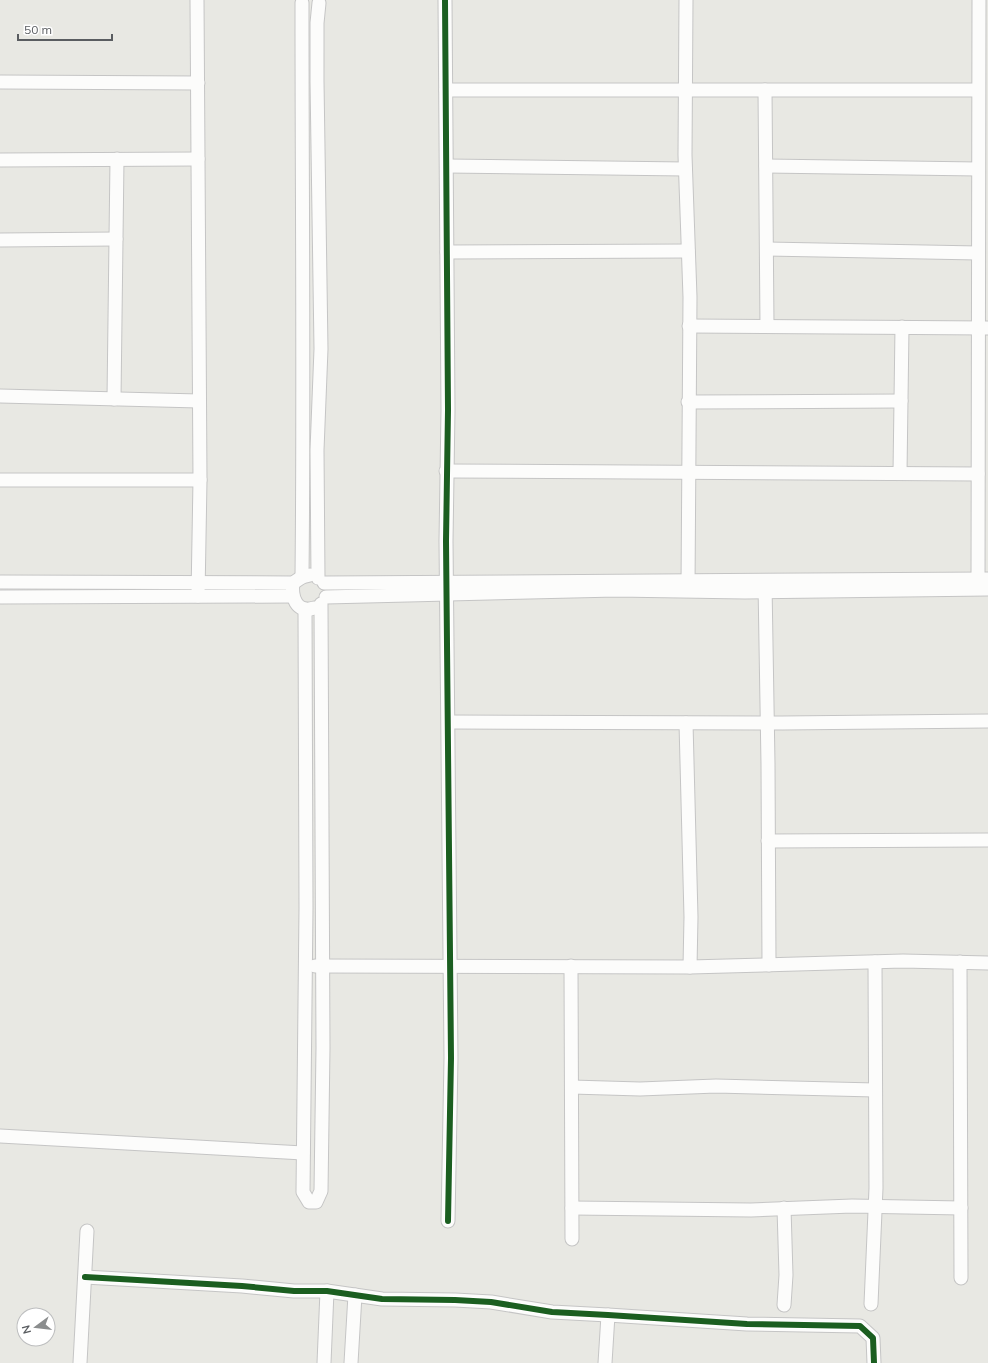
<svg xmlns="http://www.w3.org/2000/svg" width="988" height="1363" font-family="Mulish,sans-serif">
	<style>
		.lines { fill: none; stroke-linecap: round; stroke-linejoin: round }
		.minor-casing { stroke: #c5c5c5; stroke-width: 15 }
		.minor { stroke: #fcfcfb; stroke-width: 13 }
		.cycleway-casing { stroke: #fff; stroke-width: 8 }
		.cycleway { stroke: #1b5e20; stroke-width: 6 }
	</style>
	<rect width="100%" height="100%" fill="#e8e8e3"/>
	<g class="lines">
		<g class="minor-casing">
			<g id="minor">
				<path d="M197 0 200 480 198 596"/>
				<path d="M445 0 448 410 446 541 451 1058 448 1221"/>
				<path d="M686 0 685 155 690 297 688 588"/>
				<path d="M302 3C302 194 304 385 302 577"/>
				<path d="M0 82 198 83"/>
				<path d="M446 90H978"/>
				<path d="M765 90 767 326"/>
				<path d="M0 160 198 159"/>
				<path d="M447 166 685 169"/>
				<path d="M766 166 978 169"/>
				<path d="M0 240 116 239"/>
				<path d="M767 249 978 253"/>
				<path d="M447 252 688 251"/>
				<path d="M689 326 988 328"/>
				<path d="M0 396 199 401"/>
				<path d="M114 399 117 159"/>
				<path d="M688 402 901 401"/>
				<path d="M446 471 978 474"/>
				<path d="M900 473 902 327"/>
				<path d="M0 480H200"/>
				<path d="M318 578 317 450 321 349 317 81V23L319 3"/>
				<path d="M0 582 293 583 302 577 310 575"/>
				<path d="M293 583C291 596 296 614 314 608"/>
				<path d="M324 583 988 579"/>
				<path d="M765 584 768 764 769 965"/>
				<path d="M978 588 979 0"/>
				<path d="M0 597 292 596"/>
				<path d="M326 597 616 590 745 592 988 589"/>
				<path d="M305 609 306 908 303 1192 309 1202H316L321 1191 323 1048 321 604"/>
				<path d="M449 722 782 723 988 721"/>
				<path d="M686 723 691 917 690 967"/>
				<path d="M768 841 988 840"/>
				<path d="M960 962 961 1278"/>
				<path d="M315 966 690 967 903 961 988 963"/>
				<path d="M571 966 572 1239"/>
				<path d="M572 1087 640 1089 716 1086 875 1090"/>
				<path d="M0 1136 303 1153"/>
				<path d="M572 1208 751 1210 852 1206 961 1208"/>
				<path d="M85 1277 242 1286 294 1291H327L382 1299 455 1300 491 1302 552 1312 608 1315 747 1324 860 1326 873 1338 874 1363"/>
				<path d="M871 1304 876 1188 875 962"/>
				<path d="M784 1305 786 1275 784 1208"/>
				<path d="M80 1363 87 1231"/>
				<path d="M324 1363 327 1291"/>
				<path d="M351 1363 355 1295"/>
				<path d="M605 1363 608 1315"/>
			</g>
		</g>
		<use href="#minor" class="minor"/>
		<g class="cycleway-casing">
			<g id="cycleway">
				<path d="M445 0 448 410 446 541 451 1058 448 1221"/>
				<path d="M85 1277 242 1286 294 1291H327L382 1299 455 1300 491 1302 552 1312 608 1315 747 1324 860 1326 873 1338 874 1363"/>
			</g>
		</g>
		<use href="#cycleway" class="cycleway"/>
	</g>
	<g transform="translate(36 1327) rotate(255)"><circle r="19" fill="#ffffff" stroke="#bdbebf"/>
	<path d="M0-3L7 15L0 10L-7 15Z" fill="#8b8d8e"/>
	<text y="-6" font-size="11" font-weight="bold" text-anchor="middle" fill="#595c60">N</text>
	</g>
	<path d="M18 34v6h94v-6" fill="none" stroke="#595c60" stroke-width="2"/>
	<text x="24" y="34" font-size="12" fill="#595c60" stroke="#ffffff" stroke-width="3" paint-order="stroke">50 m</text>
</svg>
